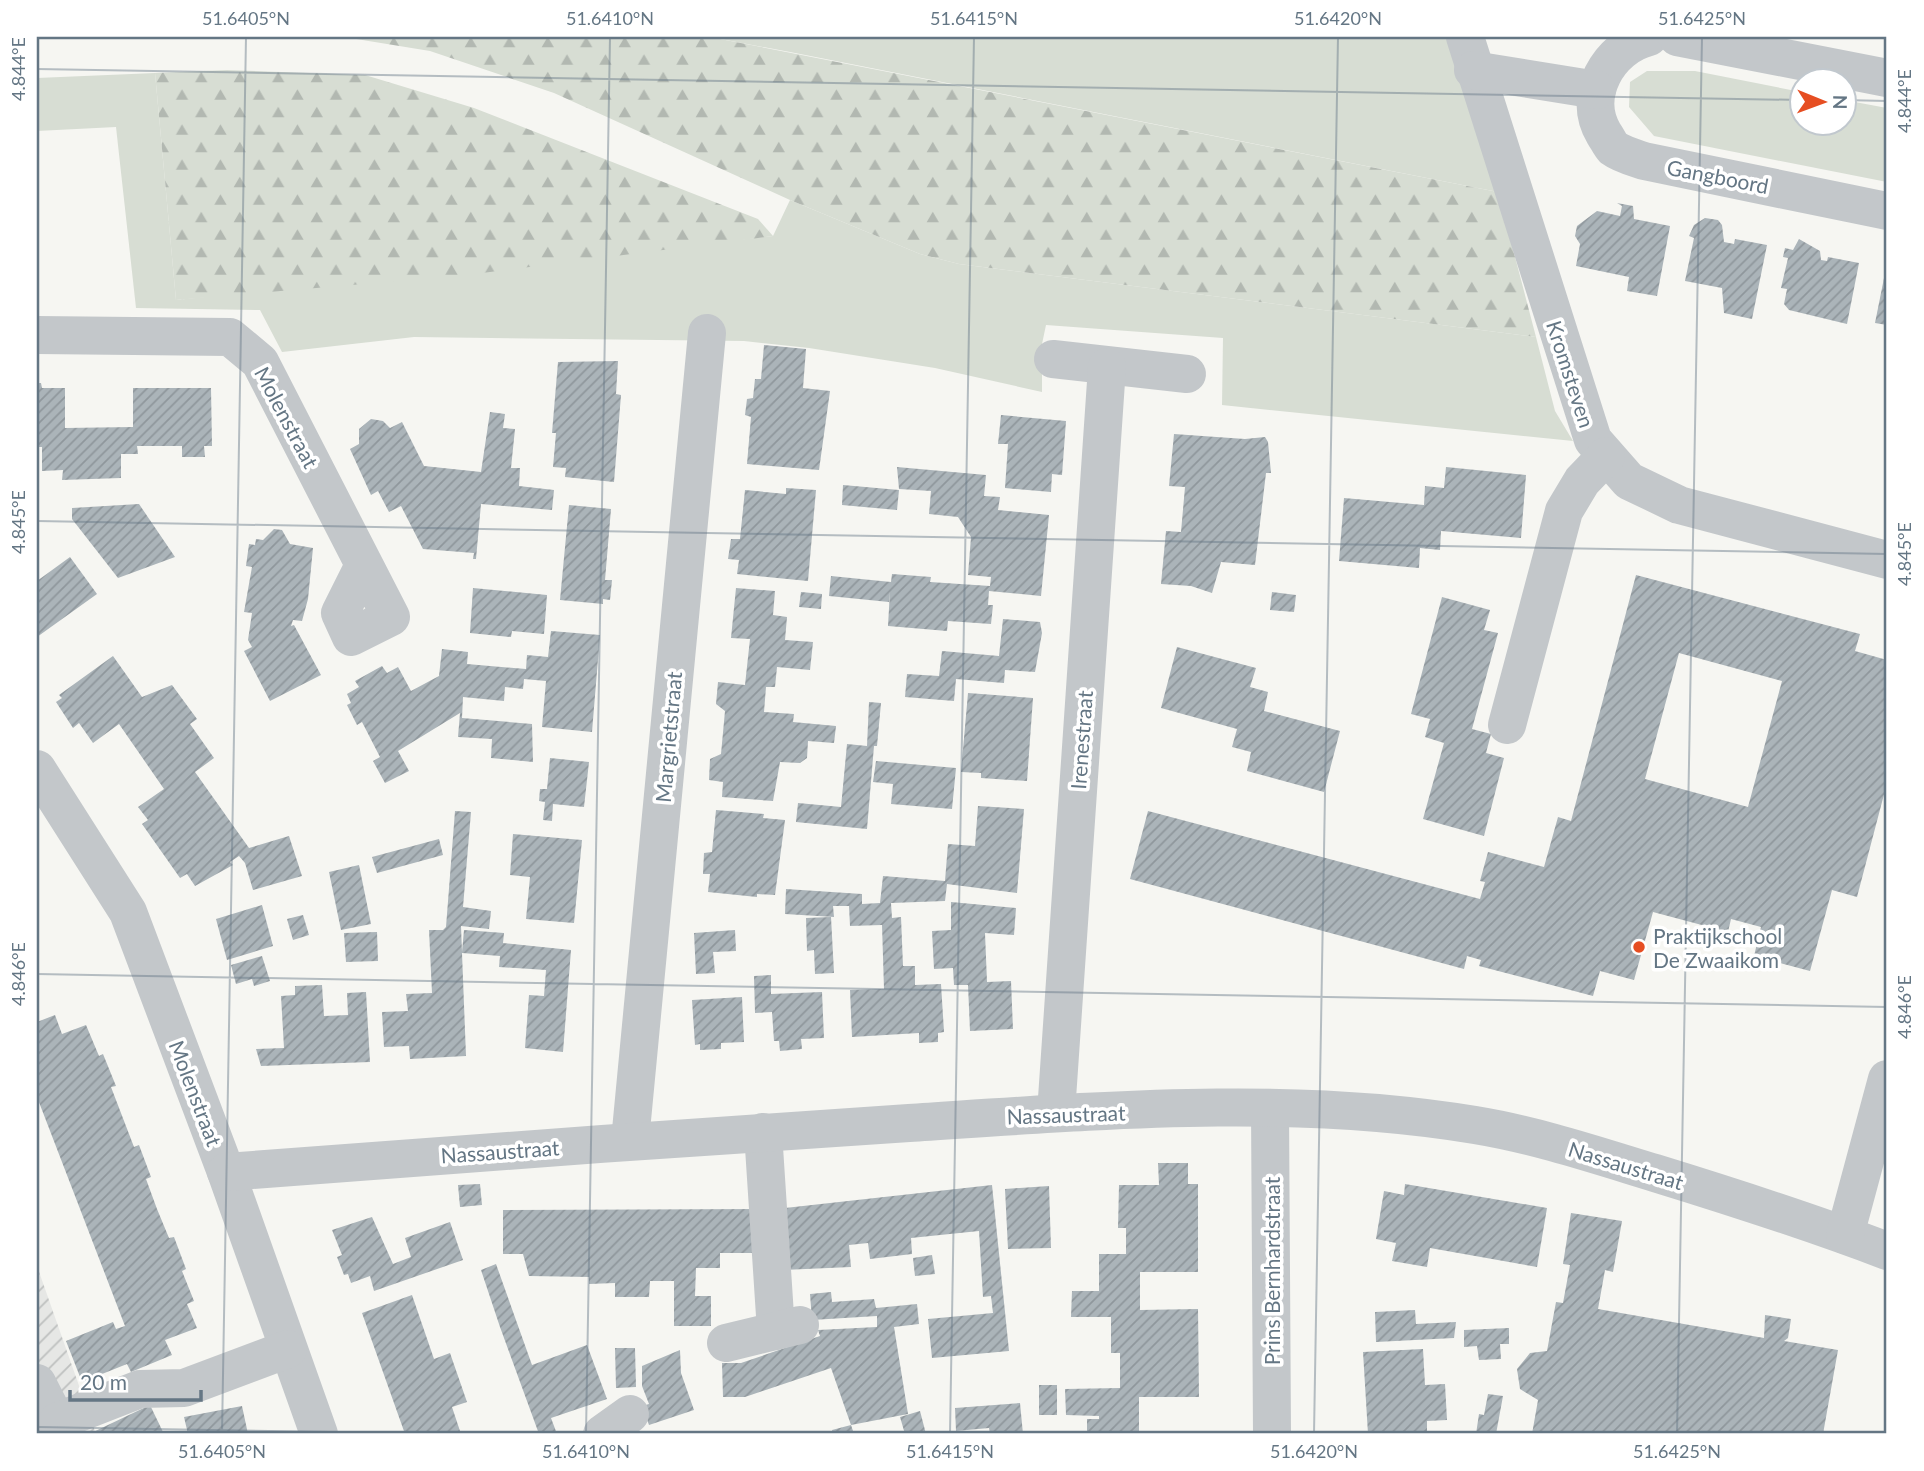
<svg xmlns="http://www.w3.org/2000/svg" width="1924" height="1471" font-family="Lato,sans-serif">
	<style>
		.industrial { fill: url(#industrial-furrows) }
		.grass { fill: #d7ddd3 }
		.forest { fill: url(#forest-firs) }
		.building { fill: url(#building-hatch); fill-rule: evenodd }
		.lines { fill: none; stroke-linecap: round; stroke-linejoin: round }
		.minor { stroke: #c3c7ca; stroke-width: 38 }
		.ticks { fill: none; stroke: #647684; stroke-width: 2; stroke-opacity: 0.45 }
		.poi-dot { fill: #e64e22; stroke: #fff; stroke-width: 2.5 }
		.labels { text-anchor: middle; dominant-baseline: central; stroke-width: 7; stroke-linejoin: round; paint-order: stroke }
		.street-label { font-size: 21px; fill: #647684; stroke: #fff }
		.poi-label { font-size: 21px; fill: #647684; stroke: #fff; text-anchor: start }
		.neatline { fill: none; stroke: #647684; stroke-width: 2.5 }
		.ticks-label { font-size: 18px; text-anchor: middle; fill: #647684 }
	</style>
	<defs>
		<pattern id="industrial-furrows" width="10" height="10" patternUnits="userSpaceOnUse" patternTransform="scale(1.75)"><rect width="10" height="10" fill="#e6e7e5"/><path d="M-1 1l2-2M0 10L10 0M9 11l2-2" fill="none" stroke="#bec0bf"/></pattern>
		<pattern id="forest-firs" width="22" height="20" patternUnits="userSpaceOnUse" patternTransform="scale(1.75)"><rect width="22" height="20" fill="#d7ddd3"/><path d="M5 1l3.5 6h-7zM16 11l3.5 6h-7z" fill="#b2b8b1"/></pattern>
		<pattern id="building-hatch" width="6" height="6" patternUnits="userSpaceOnUse" patternTransform="scale(1.75)"><rect width="6" height="6" fill="#abb4b9"/><path d="M-1 1l2-2M0 6l6-6M5 7l2-2" fill="none" stroke="#8f979c"/></pattern>
	</defs>
	<rect width="100%" height="100%" fill="#f6f6f2"/>
	<path class="industrial" d="M37 1266 96 1434H37Z"/>
	<g class="grass">
		<path d="M710 37H1451L1498 192 790 52Z"/>
		<path d="M1647 71H1695L1801 92V122H1843L1844 100 1887 108V182L1654 136 1629 107 1630 82Z"/>
		<path d="M155 73 176 300 773 236 790 200 920 254 959 264 1536 337 1555 411 1573 441 1222 405 1223 338 1046 325 1042 344V392L935 368 809 348 744 341 414 337 282 352 260 310 136 308 116 127 37 131V78Z"/>
	</g>
	<g class="forest">
		<path d="M344 37H710L1498 192 1536 337 959 264 920 254 790 200 554 93 430 51Z"/>
		<path d="M227 70 365 75 474 108 758 219 773 236 458 276 176 300 155 73Z"/>
	</g>
	<g class="building">
		<path d="M1617 203 1633 206 1634 219 1670 226 1657 296 1627 291 1629 277 1576 266 1580 244 1575 236 1577 226 1597 211 1620 216 1622 206Z"/>
		<path d="M1705 218 1718 220 1722 225 1724 242 1734 244 1735 239 1767 245 1752 319 1724 313 1722 288 1685 281 1694 238 1689 236 1694 225Z"/>
		<path d="M1799 239 1820 251 1821 260 1827 261 1828 257 1859 263 1847 324 1789 310 1784 304 1787 289 1781 288 1788 258 1783 257 1785 248 1793 250Z"/>
		<path d="M1886 268H1887V325L1875 323Z"/>
		<path d="M764 345 806 349 803 388 830 391 819 470 747 464 751 417 745 415 747 399 753 398 755 379H761Z"/>
		<path d="M618 361 616 394 621 395 614 482 565 477 566 468 553 467 556 433H552L558 362Z"/>
		<path d="M37 383H41L42 388H65V428L133 427V388H211L212 446H204L205 457H182V446H137L138 454H121V478L62 480 63 470 42 471V447H37Z"/>
		<path d="M490 412 505 414 503 428 515 429 511 468H520L519 486 554 490 552 510 481 504 476 559H473L474 553 423 549 401 506 389 512 378 491 371 495 350 449 359 444V429L371 419 383 421 390 428 402 422 424 466 481 472Z"/>
		<path d="M1001 415 1066 421 1062 475 1052 474 1051 492 1005 488 1008 444H998Z"/>
		<path d="M1174 434 1245 439 1265 437 1268 442 1271 473H1266L1255 565 1221 562 1212 593 1191 586 1161 584 1166 531 1181 532 1185 487 1169 486Z"/>
		<path d="M897 467 986 475 984 496 1000 497 998 510 1049 515 1041 596 989 591 988 605H993L991 624 948 621 947 631 888 626 890 591 889 602 829 596 831 576 891 582 892 574 931 577 930 582 990 586 991 577 968 575 971 537 958 517 929 514 931 491 899 489Z"/>
		<path d="M1446 467 1526 475 1521 538 1441 531 1440 550 1420 548 1419 568 1339 561 1344 498 1424 505 1425 486 1444 488Z"/>
		<path d="M843 485 899 490 897 510 842 505Z"/>
		<path d="M786 488 816 490 808 581 737 574 739 560 728 559 731 539H740L745 490 786 494Z"/>
		<path d="M139 504 175 557 118 578 72 519V508Z"/>
		<path d="M569 505 611 509 605 580H612L610 600 603 599V604L560 600Z"/>
		<path d="M274 529 282 530 290 544 313 548 308 599 302 621 293 620 291 626 294 625 321 675 270 701 244 651 252 647 248 640 252 613 244 612 252 567 246 566 249 544 255 545 256 539 263 540Z"/>
		<path d="M70 557 97 594 37 637V581Z"/>
		<path d="M1636 575 1860 634 1855 651 1887 660V783L1857 897 1832 890 1810 971 1754 956 1761 927 1731 919 1728 932 1653 912 1634 980 1600 971 1593 996 1479 966 1481 960 1467 956 1464 969 1130 879 1148 811 1480 899 1485 882 1480 881 1488 852 1544 867 1558 817 1571 821ZM1679 653 1782 681 1748 807 1645 779Z"/>
		<path d="M473 588 547 595 544 634 512 631 511 637 470 633Z"/>
		<path d="M736 588 775 591 773 615 787 617 785 640 813 642 810 670 777 667 775 687H766L764 712 794 714 793 722 836 726 834 743 808 741 807 758 800 763 780 762 773 801 722 797 723 782 709 780 710 759 721 754 725 711 716 704 718 682 745 685 750 639 731 638Z"/>
		<path d="M801 592 822 594 821 609 799 607Z"/>
		<path d="M1272 592 1296 595 1294 612 1270 610Z"/>
		<path d="M1442 597 1490 610 1484 630 1498 633 1472 729 1491 734 1486 753 1504 758 1484 836 1423 819 1444 743 1425 737 1430 719 1411 714Z"/>
		<path d="M1003 619 1040 622 1042 633 1035 672 1005 670 1004 683 956 679 954 701 905 697 907 674 939 676 942 651 999 656Z"/>
		<path d="M551 631 600 635 592 732 542 727 546 681 524 679 523 689 505 687 504 701 463 697 462 718 532 724 533 762 491 758 492 739 458 737 460 713 398 751 409 771 385 783 373 761 380 757 362 722 357 725 347 705 351 703 347 694 359 687 355 681 382 666 387 673 398 667 411 691 439 676 442 649 468 652 467 664 526 669 527 655 548 657Z"/>
		<path d="M1177 647 1256 668 1250 687 1268 692 1264 711 1340 731 1324 792 1247 771 1251 752 1232 747 1237 729 1161 708Z"/>
		<path d="M113 656 142 697 172 685 197 719 190 724 214 758 195 772 249 848 289 836 302 876 253 890 245 863 239 856 230 862 233 865 195 886 187 874 180 878 142 824 148 820 138 807 164 789 119 724 93 743 79 723 73 728 56 702 62 698 59 695Z"/>
		<path d="M968 693 1033 698 1027 781 981 778V773L961 772Z"/>
		<path d="M869 702 881 703 877 746H874L867 829 796 822 798 803 841 807 847 744 867 746Z"/>
		<path d="M550 758 589 762 584 807 553 804 552 821 543 820 545 802 539 801 540 789H547Z"/>
		<path d="M876 761 956 768 952 809 891 804 893 784 873 782Z"/>
		<path d="M978 806 1024 809 1017 893 947 884 945 901 891 903 892 918 901 917 903 966H915V985L941 984 944 1032 938 1033V1042L919 1043V1033L852 1037 850 990 884 989 882 925 850 926 849 906H833L834 917 785 914 786 889 862 894V904L880 903 883 876 945 881 948 844 975 846Z"/>
		<path d="M716 810 764 814 763 818 785 820 775 895 757 894V897L708 892 710 874H703L704 853 712 852Z"/>
		<path d="M455 811 471 812 463 907 491 911 489 929 461 926 462 952 464 930 504 933 503 943 571 950 563 1052 525 1048 529 995 544 996 546 970 499 967 500 956 462 953 466 1056 410 1059 409 1046 384 1047 382 1012 408 1011 406 994 432 993 429 930H443L446 927Z"/>
		<path d="M513 834 582 840 574 923 526 919 530 877 510 875Z"/>
		<path d="M439 839 443 855 377 873 372 857Z"/>
		<path d="M359 865 371 924 341 930 329 872Z"/>
		<path d="M951 902 1016 908 1014 935 985 933 987 982 1011 981 1013 1029 970 1031 968 985H954L953 968 934 969 932 931 951 930Z"/>
		<path d="M262 905 273 946 227 960 216 919Z"/>
		<path d="M303 915 309 935 293 940 287 919Z"/>
		<path d="M831 917 834 973 815 974 814 950 807 951 806 918Z"/>
		<path d="M735 930 736 951 713 952 715 973 696 974 694 933Z"/>
		<path d="M377 932 378 961 346 962 344 933Z"/>
		<path d="M262 956 270 981 254 986 252 979 236 984 231 965Z"/>
		<path d="M771 975V994L822 992 824 1038 801 1039 802 1049 780 1051 779 1041H774L772 1012 755 1013 754 976Z"/>
		<path d="M322 985 324 1016 348 1015 347 993 366 992 370 1062 261 1066 256 1049 284 1048 281 996 295 995V986Z"/>
		<path d="M742 997 744 1042 721 1043V1049L700 1050V1044L695 1045 692 1000Z"/>
		<path d="M55 1015 62 1034 86 1025 99 1056 103 1054 116 1086 111 1087 134 1147 139 1145 151 1177 146 1179 157 1209 169 1238 174 1237 186 1269 182 1271 194 1301 187 1304 197 1328 165 1340 172 1355 131 1372 127 1364 82 1382 66 1341 113 1322 116 1329 125 1326 37 1097V1022Z"/>
		<path d="M1158 1163H1188V1184H1198V1272H1140V1310L1198 1309 1199 1397H1139V1434H1087V1419H1099V1416L1066 1415 1065 1389 1120 1388V1353H1111V1317H1071L1072 1291H1099V1254H1126V1228H1118L1119 1185H1159Z"/>
		<path d="M480 1184 482 1205 460 1207 458 1185Z"/>
		<path d="M1405 1184 1547 1208 1537 1267 1430 1248 1427 1267 1392 1261 1396 1243 1376 1239 1384 1191 1404 1195Z"/>
		<path d="M992 1185 1009 1351 932 1358 928 1319 993 1313 991 1296 983 1297 979 1231 911 1238 912 1254 870 1259 868 1243 849 1245 851 1267 783 1270 776 1209Z"/>
		<path d="M1049 1186 1051 1248 1008 1249 1005 1189Z"/>
		<path d="M763 1209V1253H720V1268H696L695 1296H711V1326H674V1281H650L649 1297H615V1283L589 1284V1277L529 1276 523 1254H503V1210Z"/>
		<path d="M1571 1213 1622 1221 1613 1272 1605 1270 1598 1309 1764 1338 1765 1315 1791 1319 1788 1338 1784 1341 1838 1350 1823 1434H1532L1538 1400 1520 1389 1517 1369 1530 1353 1547 1351 1556 1302 1563 1303 1570 1265 1563 1264Z"/>
		<path d="M372 1217 393 1264 411 1257 405 1238 450 1222 463 1260 374 1291 370 1276 351 1283 348 1274 344 1275 337 1257 342 1255 332 1230Z"/>
		<path d="M932 1255 935 1274 915 1276 913 1258Z"/>
		<path d="M496 1264 532 1365 587 1345 607 1399 551 1418 557 1434H539L500 1327 481 1270Z"/>
		<path d="M831 1292 832 1302 874 1299 876 1308 917 1304 919 1324 894 1327 908 1414 851 1425 831 1368 745 1397H723L722 1363H741L820 1336 818 1330 877 1327V1316L812 1320 810 1294Z"/>
		<path d="M412 1295 434 1359 450 1353 467 1402 452 1407 461 1434H405L362 1313Z"/>
		<path d="M1415 1310 1416 1324 1456 1322 1454 1338 1376 1342 1375 1312Z"/>
		<path d="M1509 1328V1344H1500L1501 1359 1479 1360 1477 1346 1464 1347V1330Z"/>
		<path d="M615 1348H635L636 1387 616 1388Z"/>
		<path d="M1423 1349 1425 1385 1445 1384 1447 1420 1427 1421V1434H1368L1363 1352Z"/>
		<path d="M680 1350 681 1373 694 1410 649 1425 642 1406 649 1404 642 1386V1366Z"/>
		<rect x="1039" y="1385" width="18" height="30"/>
		<path d="M1488 1394 1503 1396 1496 1434H1476L1479 1414 1484 1415Z"/>
		<path d="M1020 1403 1023 1434H990L989 1428 956 1431 955 1408Z"/>
		<path d="M150 1405 163 1432 157 1434H89Z"/>
		<path d="M242 1406 248 1434H188L184 1417Z"/>
		<path d="M920 1411 926 1434H905L900 1417Z"/>
		<path d="M851 1425 854 1434H833L832 1430Z"/>
	</g>
	<g class="lines">
		<g class="minor">
			<path d="M1465 37 1593 440 1629 481 1679 505 1887 560"/>
			<path d="M1649 37C1608 47 1581 96 1604 134 1607 138 1610 145 1613 148 1621 154 1635 158 1644 161L1887 211"/>
			<path d="M1677 37 1887 78"/>
			<path d="M1473 70 1597 90"/>
			<path d="M37 335 230 337 260 362 391 617 351 637 340 613 364 565"/>
			<path d="M1053 359 1187 374"/>
			<path d="M1507 725 1564 511 1582 481 1606 456"/>
			<path d="M37 769 128 912 226 1172 319 1434"/>
			<path d="M1270 1108 1272 1434"/>
			<path d="M1056 1113 1107 367"/>
			<path d="M763 1132 776 1331"/>
			<path d="M630 1141 707 333"/>
			<path d="M226 1172C454 1154 681 1138 909 1123 1096 1111 1290 1094 1475 1125 1536 1135 1596 1155 1655 1173 1733 1197 1811 1222 1887 1251"/>
			<path d="M1845 1235 1887 1079"/>
			<path d="M726 1343 800 1325"/>
			<path d="M37 1383 63 1434"/>
			<path d="M58 1421 140 1389 184 1388 288 1349"/>
			<path d="M602 1434 630 1414"/>
		</g>
	</g>
	<path class="ticks" d="M37 69 1801 100M1843 100 1887 101M37 521 1887 554M37 974 1887 1007M37 1427 447 1434M222 1434 246 37M586 1434 610 37M950 1434 974 37M1314 1434 1338 37M1677 1434 1702 37"/>
	<circle class="poi-dot" cx="1639" cy="947" r="7"/>
	<g class="labels">
		<g class="street-label">
			<text transform="translate(1718 176) rotate(11)">Gangboord</text>
			<text transform="translate(1571 374) rotate(72)">Kromsteven</text>
			<text transform="translate(287 417) rotate(62)">Molenstraat</text>
			<text transform="translate(668 737) rotate(-85)">Margrietstraat</text>
			<text transform="translate(1081 740) rotate(-86)">Irenestraat</text>
			<text transform="translate(196 1093) rotate(69)">Molenstraat</text>
			<text transform="translate(1066 1114) rotate(-2)">Nassaustraat</text>
			<text transform="translate(500 1151) rotate(-4)">Nassaustraat</text>
			<text transform="translate(1626 1165) rotate(17)">Nassaustraat</text>
			<text transform="translate(1271 1271) rotate(-90)">Prins Bernhardstraat</text>
		</g>
		<g class="poi-label">
			<text x="1653" y="935">Praktijkschool<tspan x="1653" dy="24">De Zwaaikom</tspan></text>
		</g>
	</g>
	<rect width="1924" height="1471" fill="none" stroke="#ffffff" stroke-width="77"/>
	<g transform="translate(1823 102) rotate(91)"><circle r="33" fill="#ffffff" stroke="#c1c8ce" stroke-width="2"/>
	<path d="M0-5L12 26L0 18L-12 26Z" fill="#e64e22"/>
	<text y="-10" font-size="19" font-weight="bold" text-anchor="middle" fill="#647684">N</text>
	</g>
	<path d="M70 1390v10h131v-10" fill="none" stroke="#647684" stroke-width="3.5"/>
	<text x="80" y="1390" font-size="21" fill="#647684" stroke="#ffffff" stroke-width="5" paint-order="stroke">20 m</text>
	<rect x="38" y="38" width="1847" height="1394" class="neatline"/>
	<g class="ticks-label">
		<text x="246" y="25">51.6405°N</text>
		<text x="610" y="25">51.6410°N</text>
		<text x="974" y="25">51.6415°N</text>
		<text x="1338" y="25">51.6420°N</text>
		<text x="1702" y="25">51.6425°N</text>
		<text transform="translate(19 69) rotate(-90)" y="6">4.844°E</text>
		<text transform="translate(1905 101) rotate(-90)" y="6">4.844°E</text>
		<text transform="translate(19 522) rotate(-90)" y="6">4.845°E</text>
		<text transform="translate(1905 554) rotate(-90)" y="6">4.845°E</text>
		<text transform="translate(19 974) rotate(-90)" y="6">4.846°E</text>
		<text transform="translate(1905 1007) rotate(-90)" y="6">4.846°E</text>
		<text x="222" y="1458">51.6405°N</text>
		<text x="586" y="1458">51.6410°N</text>
		<text x="950" y="1458">51.6415°N</text>
		<text x="1314" y="1458">51.6420°N</text>
		<text x="1677" y="1458">51.6425°N</text>
	</g>
</svg>
